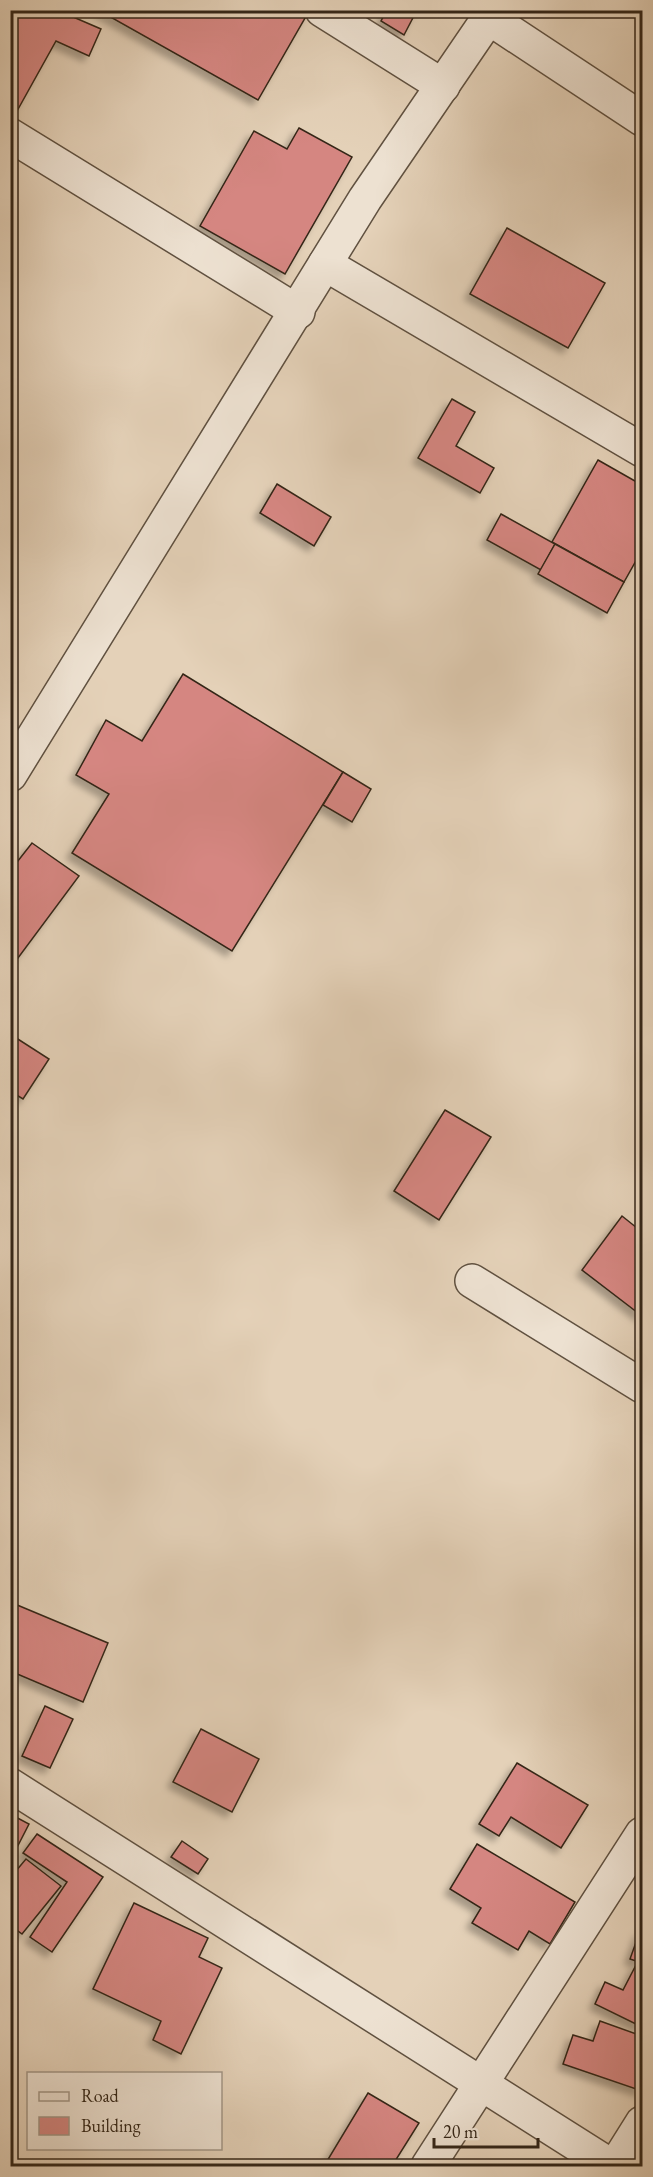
<svg xmlns="http://www.w3.org/2000/svg" width="653" height="2177" font-family="'EB Garamond',serif">
	<style>
		.building { fill: #d58681; stroke: #342618; stroke-width: 1.5; filter: url(#shadow) }
		.lines { fill: none; stroke-linecap: round; stroke-linejoin: round }
		.street-casing { stroke: #605140; stroke-width: 36 }
		.street { stroke: #ede1d1; stroke-width: 33 }
	</style>
	<defs>
		<filter id="shadow"><feDropShadow dx="-5.5" dy="5.5" stdDeviation="3" flood-color="#0004"/></filter>
	</defs>
	<rect width="100%" height="100%" fill="#e4d1b8"/>
	<filter id="stains"><feTurbulence type="fractalNoise" baseFrequency=".00333" numOctaves="4"/><feColorMatrix values="0 0 0 0 .2 0 0 0 0 .09 0 0 0 0 .02 0 0 0 .5 -.17"/></filter>
	<radialGradient id="worn" r=".72"><stop offset=".6" stop-color="#630" stop-opacity="0"/><stop offset="1" stop-color="#630" stop-opacity=".3"/></radialGradient>
	<g class="building">
		<path d="M10 10H57L101 29 89 56 56 41 17 111 10 107Z"/>
		<path d="M98 10H308L309 11 258 100Z"/>
		<path d="M387 10H417L404 35 381 21Z"/>
		<path d="M299 128 352 157 285 274 200 226 254 131 287 149Z"/>
		<path d="M507 228 605 283 568 348 470 294Z"/>
		<path d="M452 399 475 412 456 446 494 468 480 493 418 458Z"/>
		<path d="M598 460 642 485V550L624 582 552 542Z"/>
		<path d="M277 484 331 517 314 546 260 513Z"/>
		<path d="M501 514 555 544 541 570 487 540Z"/>
		<path d="M555 544 624 582 607 613 538 574Z"/>
		<path d="M183 674 343 772 232 951 72 853 109 794 76 775 106 720 142 741Z"/>
		<path d="M343 772 371 789 352 822 323 805Z"/>
		<path d="M32 843 79 876 15 962 10 959V871Z"/>
		<path d="M10 1034 49 1059 23 1099 10 1091Z"/>
		<path d="M445 1110 491 1137 439 1220 394 1191Z"/>
		<path d="M622 1216 642 1232V1316L582 1270Z"/>
		<path d="M10 1602 108 1643 83 1702 15 1673 10 1685Z"/>
		<path d="M45 1706 73 1719 50 1768 22 1756Z"/>
		<path d="M201 1729 259 1759 232 1812 173 1782Z"/>
		<path d="M517 1763 588 1805 561 1848 511 1817 499 1836 479 1824Z"/>
		<path d="M10 1814 29 1824 10 1861Z"/>
		<path d="M37 1834 103 1877 52 1952 30 1937 67 1882 23 1853Z"/>
		<path d="M182 1841 208 1859 198 1874 171 1857Z"/>
		<path d="M477 1844 575 1902 550 1944 529 1931 518 1950 472 1923 481 1908 450 1889Z"/>
		<path d="M26 1859 61 1886 22 1934 10 1925V1878Z"/>
		<path d="M134 1903 208 1938 199 1957 222 1968 181 2054 153 2040 161 2021 93 1989Z"/>
		<path d="M640 1931 642 1933V1963L630 1959Z"/>
		<path d="M636 1965 642 1968V2027L595 2004 605 1982 623 1990Z"/>
		<path d="M600 2021 642 2036V2091L563 2064 573 2035 593 2041Z"/>
		<path d="M368 2093 419 2123 392 2166H324Z"/>
	</g>
	<g class="lines">
		<g class="street-casing">
			<g id="street">
				<path d="M322 10 443 86"/>
				<path d="M489 18 642 119"/>
				<path d="M10 135 298 312"/>
				<path d="M325 264 642 450"/>
				<path d="M10 775 365 199 494 10"/>
				<path d="M472 1281 642 1386"/>
				<path d="M10 1785 611 2166"/>
				<path d="M428 2166 642 1834"/>
				<path d="M615 2166 642 2123"/>
			</g>
		</g>
		<use href="#street" class="street"/>
	</g>
	<rect width="653" height="2177" fill="none" stroke="#e4d1b8" stroke-width="36"/>
	<rect x="12" y="12" width="629" height="2153" fill="none" stroke="#342618" stroke-width="3"/>
	<rect x="18" y="18" width="617" height="2141" fill="none" stroke="#342618" stroke-width="1.5"/>
	<rect x="27" y="2072" width="195" height="78" fill="#ede1d1" stroke="#a39687" stroke-width="1.5"/>
	<rect x="39" y="2092" width="30" height="9" fill="#ede1d1" stroke="#a39687" stroke-width="1.5"/>
	<text x="81" y="2102" font-size="18" fill="#342618">Road</text>
	<rect x="39" y="2117" width="30" height="18" fill="#d58681" stroke="#a39687" stroke-width="1.5"/>
	<text x="81" y="2132" font-size="18" fill="#342618">Building</text>
	<path d="M434 2138v9h104v-9" fill="none" stroke="#342618" stroke-width="3"/>
	<text x="443" y="2138" font-size="18" fill="#342618" stroke="#ede1d1" stroke-width="4.5" paint-order="stroke">20 m</text>
	<rect width="100%" height="100%" filter="url(#stains)"/>
	<rect width="100%" height="100%" fill="url(#worn)"/>
</svg>
